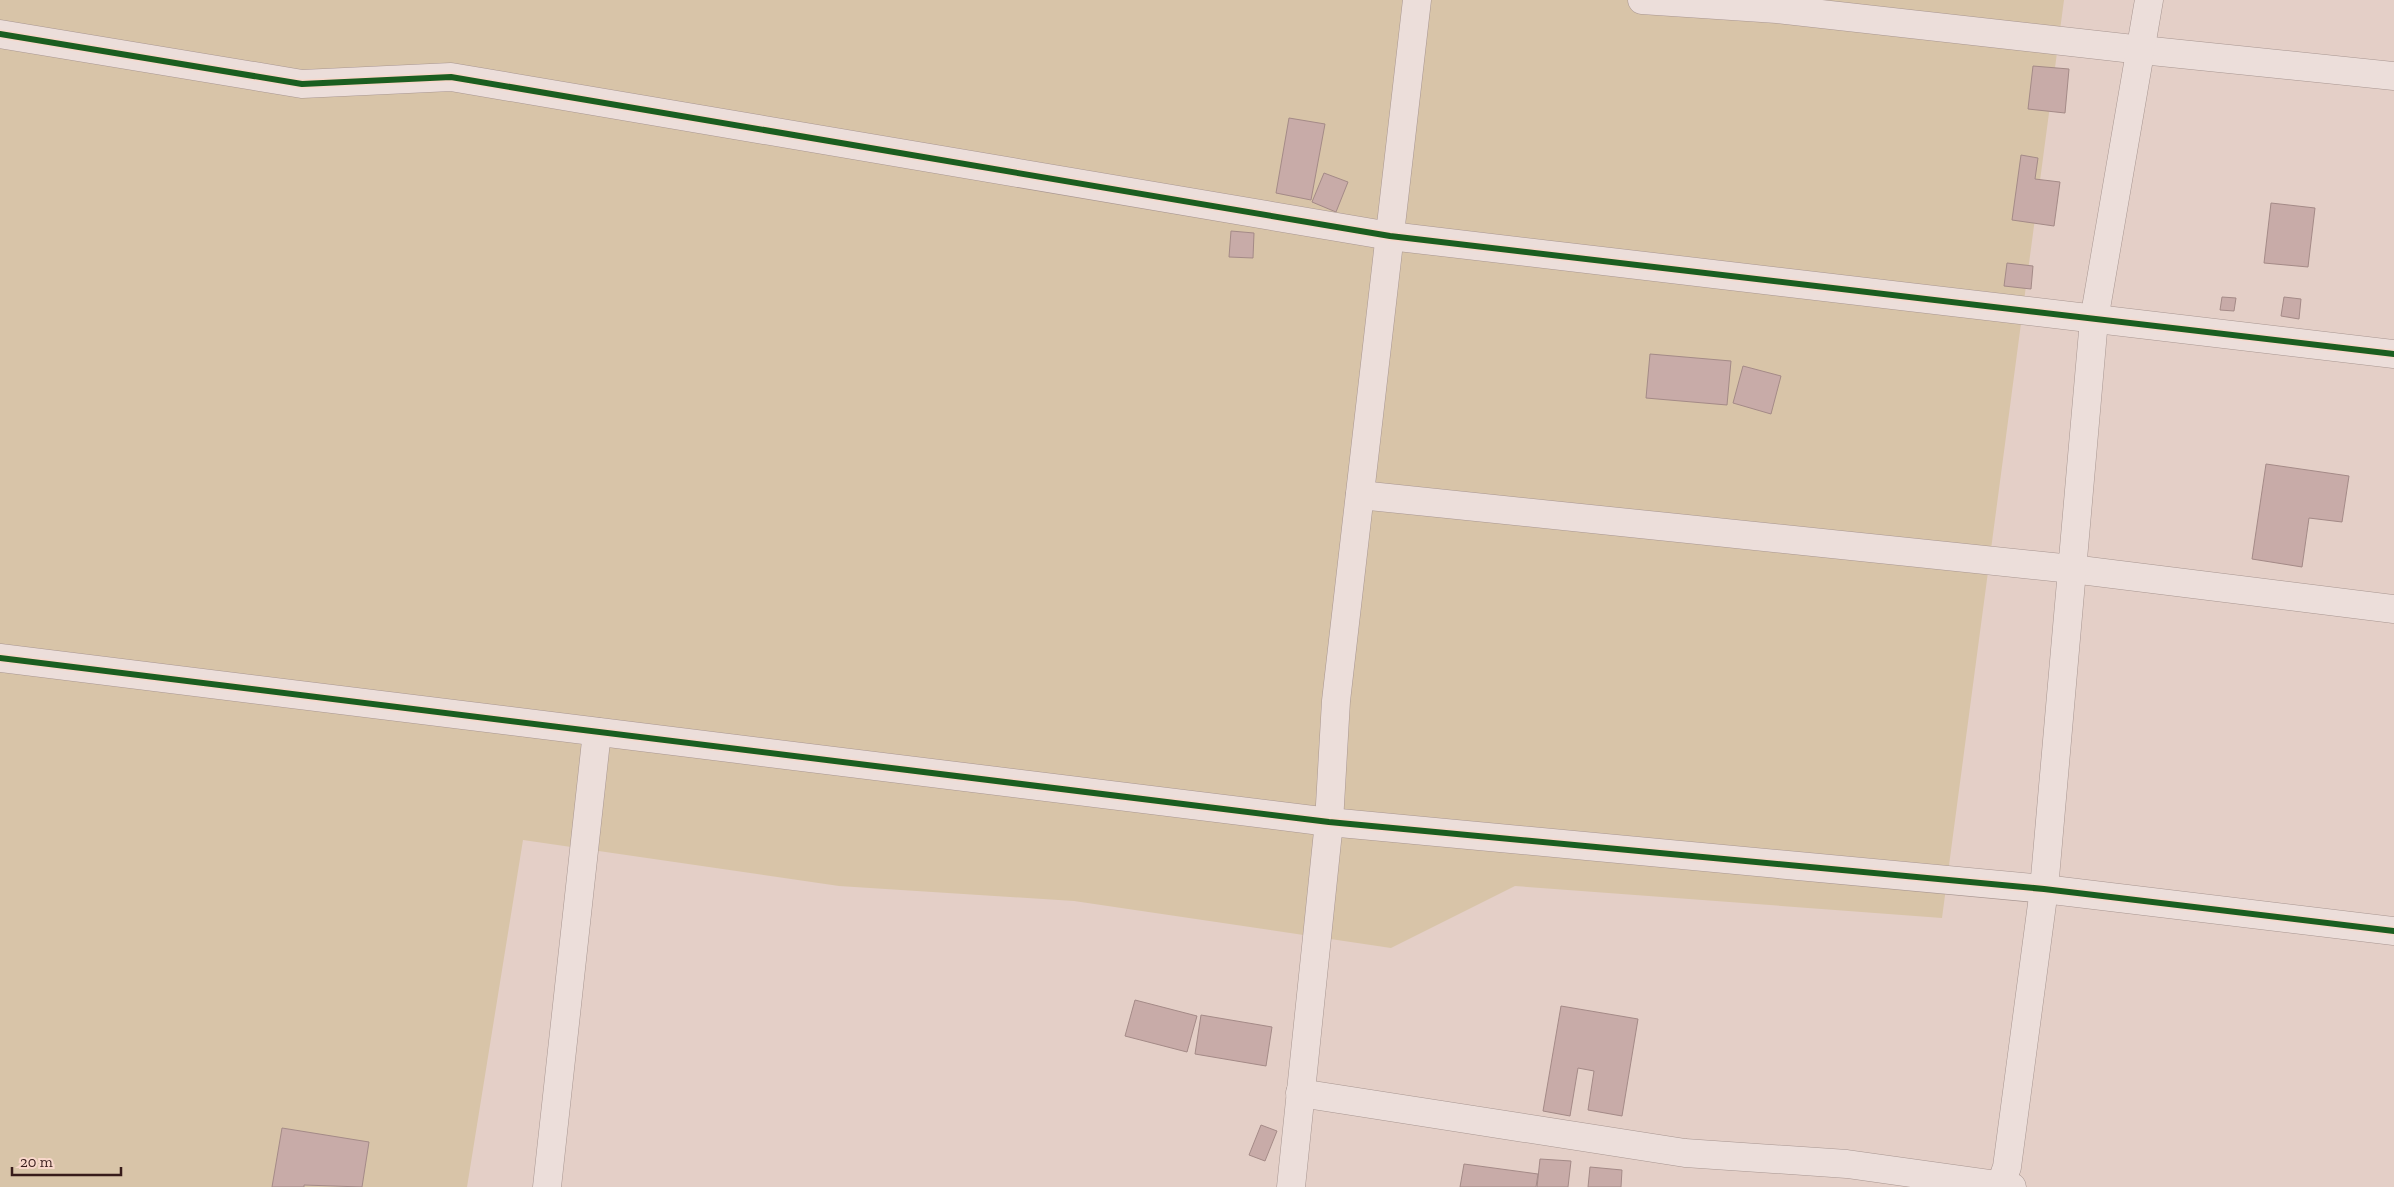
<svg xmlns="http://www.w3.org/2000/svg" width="2394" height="1187" font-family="'Zilla Slab',serif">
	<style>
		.green { fill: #d8c4a8 }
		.building { fill: #c8aba8; stroke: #a48a87 }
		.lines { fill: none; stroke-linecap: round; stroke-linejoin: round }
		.minor-casing { stroke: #a89691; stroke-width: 29 }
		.minor { stroke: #ecdeda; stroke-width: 28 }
		.cycleway-casing { stroke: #f8d7ca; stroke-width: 9 }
		.cycleway { stroke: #1b5e20; stroke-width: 6 }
	</style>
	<rect width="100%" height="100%" fill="#e4cfc7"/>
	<path class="green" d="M0 0H2064L1942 918 1515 886 1391 948 1074 901 839 886 523 840 467 1187H0Z"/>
	<g class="building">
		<path d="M2033 66 2069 69 2065 113 2028 109Z"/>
		<path d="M1289 118 1325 124 1311 200 1276 193Z"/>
		<path d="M2021 155 2038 158 2035 179 2060 182 2054 226 2012 220Z"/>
		<path d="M1324 173 1348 182 1336 212 1312 202Z"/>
		<path d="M2271 203 2315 208 2308 267 2264 263Z"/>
		<path d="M1231 231 1254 233 1253 258 1229 257Z"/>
		<path d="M2007 263 2033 266 2031 289 2004 286Z"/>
		<path d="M2222 297 2236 298 2234 311 2220 310Z"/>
		<path d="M2284 297 2301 299 2299 319 2281 316Z"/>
		<path d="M1650 354 1731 361 1727 405 1646 398Z"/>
		<path d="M1743 366 1781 376 1771 414 1733 403Z"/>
		<path d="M2266 464 2349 476 2342 522 2309 518 2302 567 2252 559Z"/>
		<path d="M1135 1000 1197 1016 1187 1052 1125 1036Z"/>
		<path d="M1561 1006 1638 1019 1622 1116 1588 1110 1594 1071 1578 1068 1570 1116 1543 1111Z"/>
		<path d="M1201 1015 1272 1027 1266 1066 1195 1054Z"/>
		<path d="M1261 1125 1277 1131 1265 1161 1249 1155Z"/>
		<path d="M282 1128 369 1142 362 1187 304 1185V1187H272Z"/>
		<path d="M1540 1159 1571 1161 1568 1187H1537Z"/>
		<path d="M1464 1164 1538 1174 1536 1187H1460Z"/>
		<path d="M1590 1167 1622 1170 1621 1187H1588Z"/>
	</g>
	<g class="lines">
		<g class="minor-casing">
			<g id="minor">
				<path d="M1642 0 1777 9 2142 50 2394 76"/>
				<path d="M0 34 302 84 451 77 1390 236 2394 354"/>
				<path d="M1360 495 2072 569 2394 609"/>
				<path d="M0 658 1329 822 2044 889 2394 931"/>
				<path d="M1300 1093 1685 1153 1847 1164 2012 1187"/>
				<path d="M547 1187 597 732"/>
				<path d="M1291 1187 1329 822 1336 701 1417 0"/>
				<path d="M2000 1187 2007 1167 2044 889 2094 320 2149 0"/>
			</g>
		</g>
		<use href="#minor" class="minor"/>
		<g class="cycleway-casing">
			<g id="cycleway">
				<path d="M0 34 302 84 451 77 1390 236 2394 354"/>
				<path d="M0 658 1329 822 2044 889 2394 931"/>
			</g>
		</g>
		<use href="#cycleway" class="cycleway"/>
	</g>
	<path d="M12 1167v8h109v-8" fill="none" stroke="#371b1a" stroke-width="2.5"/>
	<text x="20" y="1167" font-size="15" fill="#371b1a" stroke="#f8d7ca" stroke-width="4" paint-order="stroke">20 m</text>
</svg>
